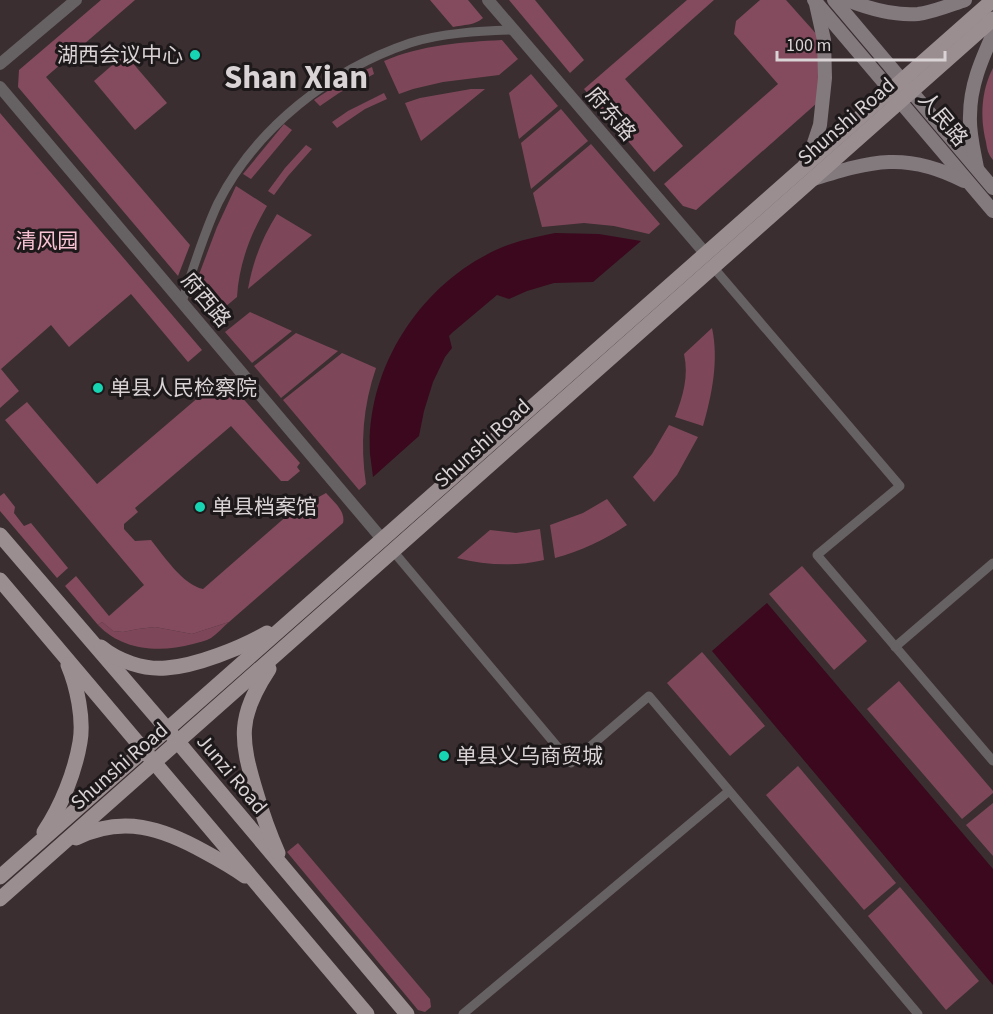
<svg xmlns="http://www.w3.org/2000/svg" width="993" height="1014" font-family="'Source Sans 3','Noto Sans SC',sans-serif">
	<style>
		.green { fill: #7e4759 }
		.forest { fill: #834b5d }
		.water { fill: #3b081d }
		.lines { fill: none; stroke-linecap: round; stroke-linejoin: round }
		.minor { stroke: #666162; stroke-width: 9 }
		.tertiary { stroke: #666162; stroke-width: 12 }
		.secondary { stroke: #837a7d; stroke-width: 14 }
		.primary { stroke: #9a8e91; stroke-width: 15 }
		.poi-dot { fill: #17d5b3; stroke: #1d1819; stroke-width: 2 }
		.labels { text-anchor: middle; dominant-baseline: central; stroke-width: 6; stroke-linejoin: round; paint-order: stroke }
		.poi-label { font-size: 21px; fill: #dad3d5; stroke: #1d1819; text-anchor: start }
		.street-label { font-size: 21px; fill: #dad3d5; stroke: #1d1819 }
		.park-label { font-size: 21px; fill: #f9c2d2; stroke: #1d1819 }
		.town-label { font-size: 33px; font-weight: bold; fill: #dad3d5; stroke: #1d1819 }
	</style>
	<rect width="100%" height="100%" fill="#3a2e31"/>
	<g class="green">
		<path d="M502 40 518 59 499 75 443 82 413 89 399 94 384 61C421 45 463 42 502 40Z"/>
		<path d="M372 67 374 74 339 93 320 106 314 100C333 87 351 76 372 67Z"/>
		<path d="M531 74 558 106 519 139 509 93Z"/>
		<path d="M471 89H485L421 141 405 103 420 98Z"/>
		<path d="M384 93 387 99 365 109 337 128 332 122 348 111Z"/>
		<path d="M561 109 588 141 531 189 521 143Z"/>
		<path d="M284 124 292 130 251 179 243 174Z"/>
		<path d="M591 144 660 224 649 234 614 226 584 223 542 227 533 193Z"/>
		<path d="M306 145 312 149 288 176 274 195 268 191 285 168Z"/>
		<path d="M236 186 267 206C250 235 239 264 237 297L213 317 192 293 217 227Z"/>
		<path d="M277 214 312 235 248 289C253 261 262 238 277 214Z"/>
		<path d="M250 312 292 331 252 363 225 332Z"/>
		<path d="M712 328C719 360 712 395 703 426L675 417C683 396 689 376 684 354Z"/>
		<path d="M296 333 338 351 281 398 254 366Z"/>
		<path d="M342 353 376 368C363 406 360 444 366 484L359 490 283 400Z"/>
		<path d="M669 425 698 437 677 475 654 502 633 477 652 454Z"/>
		<path d="M607 499 627 525C604 540 581 551 555 558L550 525 583 513Z"/>
		<path d="M540 529 544 560C515 567 485 565 457 558L490 530 516 533Z"/>
		<path d="M802 566 867 641 834 670 769 594Z"/>
		<path d="M102 622 113 631 123 632 138 629 155 627 192 634 229 622C223 627 217 634 211 638 206 641 199 642 193 644 160 653 123 651 98 625Z"/>
		<path d="M702 652 765 726 730 756 667 683Z"/>
		<path d="M899 681 993 791V793L962 819 867 709Z"/>
		<path d="M798 766 896 883 864 910 766 795Z"/>
		<path d="M993 803V856L966 825Z"/>
		<path d="M298 843 430 999 431 1007 425 1012 418 1010 287 852Z"/>
		<path d="M900 887 979 981 946 1010 868 916Z"/>
	</g>
	<g class="forest">
		<path d="M101 0H135L46 77 190 245 178 276 18 87 19 70Z"/>
		<path d="M430 0H468L483 18C476 25 463 25 453 27Z"/>
		<path d="M509 0H535L584 60 570 73Z"/>
		<path d="M687 0H714L625 79 683 146 654 172 584 89Z"/>
		<path d="M760 0H786L819 37V74L817 103 696 210 683 206 664 184 778 84 734 34 736 21Z"/>
		<path d="M125 54 167 103 135 130 94 81Z"/>
		<path d="M993 68V160C988 154 987 149 986 142 980 117 981 91 993 68Z"/>
		<path d="M0 113 202 350 188 362 131 294 69 347 51 325 1 369 19 391 0 408Z"/>
		<path d="M214 384 222 393 231 385 300 463 297 467 300 471 288 481H281L231 426 135 508 138 512 124 524V529L135 541 151 540C163 555 183 585 203 589L312 494 317 498 326 493C333 501 346 511 343 523L229 622 192 634 155 627 138 629 123 632 113 631 102 622 98 625 65 586 76 576 109 616 144 585 5 420 27 402 97 484Z"/>
		<path d="M4 493 15 507 14 513 24 526 31 523 68 568 57 578 0 511V496Z"/>
	</g>
	<g class="water">
		<path d="M555 233 599 234 641 241 593 282 554 283 527 291 509 299 497 295 453 332 449 336 452 348 445 357 433 382 424 411 419 436 373 477C372 469 371 461 370 454 365 364 427 274 511 244 525 239 541 236 555 233Z"/>
		<path d="M767 603 993 869V985L712 651Z"/>
	</g>
	<g class="lines">
		<g class="minor">
			<path d="M713 267 900 486 817 555 993 761"/>
			<path d="M182 302C193 269 203 235 218 203 256 128 330 70 410 43 441 33 480 31 513 30"/>
			<path d="M393 551 571 763 649 696 918 1014"/>
			<path d="M895 647 993 563"/>
			<path d="M463 1014 729 791"/>
		</g>
		<g class="tertiary">
			<path d="M488 0 705 253"/>
			<path d="M0 64 76 0"/>
			<path d="M0 87 382 539"/>
		</g>
		<g class="secondary">
			<path d="M814 0 993 211"/>
			<path d="M834 0 993 188"/>
			<path d="M847 0C870 9 894 16 918 14 934 12 950 5 965 0"/>
			<path d="M804 167 814 143 820 125 825 78 824 40 816 4"/>
			<path d="M977 168C974 151 969 133 970 116 970 86 981 61 993 34"/>
			<path d="M813 179C872 161 906 151 964 181"/>
		</g>
		<g class="primary">
			<path d="M0 535 167 729 407 1014"/>
			<path d="M0 580 367 1014"/>
			<path d="M101 647C118 661 144 670 166 668 196 666 241 648 267 633"/>
			<path d="M269 669C237 717 240 739 256 792 262 813 269 833 278 853"/>
			<path d="M44 832C61 807 75 772 80 742 84 719 77 686 68 665"/>
			<path d="M76 838C123 815 162 828 205 852 218 859 232 867 245 876"/>
			<path d="M0 877 993 0"/>
			<path d="M0 899 993 19"/>
		</g>
	</g>
	<g class="poi-dot">
		<circle cx="195" cy="55" r="6"/>
		<circle cx="98" cy="388" r="6"/>
		<circle cx="200" cy="507" r="6"/>
		<circle cx="444" cy="756" r="6"/>
	</g>
	<g class="labels">
		<g class="poi-label">
			<text x="183" y="55" text-anchor="end">湖西会议中心</text>
			<text x="110" y="388">单县人民检察院</text>
			<text x="212" y="507">单县档案馆</text>
			<text x="456" y="756">单县义乌商贸城</text>
		</g>
		<g class="street-label">
			<text transform="translate(611 114) rotate(49)">府东路</text>
			<text transform="translate(943 119) rotate(50)">人民路</text>
			<text transform="translate(846 121) rotate(-41)">Shunshi Road</text>
			<text transform="translate(206 300) rotate(50)">府西路</text>
			<text transform="translate(482 443) rotate(-42)">Shunshi Road</text>
			<text transform="translate(119 766) rotate(-41)">Shunshi Road</text>
			<text transform="translate(232 774) rotate(50)">Junzi Road</text>
		</g>
		<g class="park-label">
			<text x="47" y="241">清风园</text>
		</g>
		<g class="town-label">
			<text x="296" y="77">Shan Xian</text>
		</g>
	</g>
	<path d="M777 51v9h168v-9" fill="none" stroke="#dad3d5" stroke-width="3"/>
	<text x="786" y="51" font-size="18" fill="#dad3d5" stroke="#1d1819" stroke-width="4.5" paint-order="stroke">100 m</text>
</svg>
